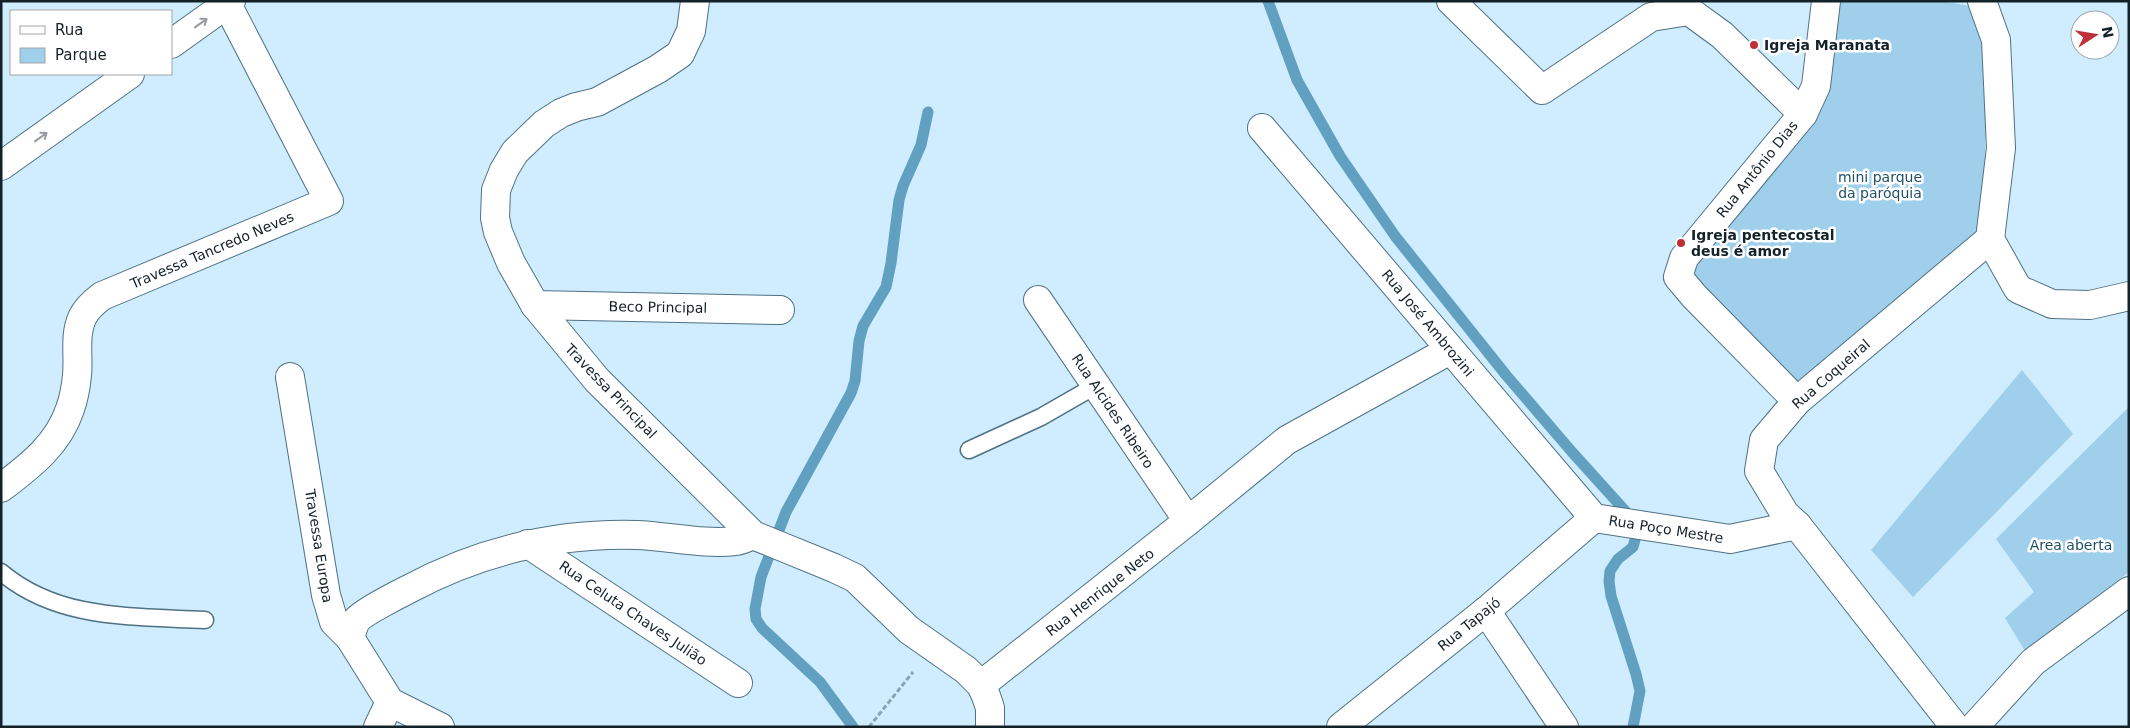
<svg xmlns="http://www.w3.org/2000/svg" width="2130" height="728" font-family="'DejaVu Sans',sans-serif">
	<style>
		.green { fill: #9fcfea }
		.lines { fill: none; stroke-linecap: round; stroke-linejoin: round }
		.stream { stroke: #61a0c1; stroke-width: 11 }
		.service-casing { stroke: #4f7184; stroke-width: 19 }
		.minor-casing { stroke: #4f7184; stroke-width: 30 }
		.tertiary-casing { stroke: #4f7184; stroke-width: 30 }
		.path { stroke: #8ba3b1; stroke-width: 3; stroke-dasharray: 5 2.5; stroke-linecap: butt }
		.service { stroke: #fff; stroke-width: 16 }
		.minor { stroke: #fff; stroke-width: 28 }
		.tertiary { stroke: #fff; stroke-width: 28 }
		.oneway { stroke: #959b9f }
		.poi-dot { fill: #bf2f38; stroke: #fff; stroke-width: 2 }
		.labels { text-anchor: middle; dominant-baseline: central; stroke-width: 5; stroke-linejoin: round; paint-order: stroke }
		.poi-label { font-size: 14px; font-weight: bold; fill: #132129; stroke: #fff; text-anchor: start }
		.street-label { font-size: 14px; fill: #132129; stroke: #fff }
		.park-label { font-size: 14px; fill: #1e5068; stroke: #fff }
	</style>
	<rect width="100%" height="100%" fill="#cfedfe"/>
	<g class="green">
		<path d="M1836 1H1942L1975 7 1989 41 1982 235 1798 391 1689 275 1824 88Z"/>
		<path d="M2022 370 2073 434 1913 597 1871 550Z"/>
		<path d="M2129 407V572L2025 651 2005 618 2034 592 1996 539Z"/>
	</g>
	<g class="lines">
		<g class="stream">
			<path d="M1268 1 1297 80 1340 156 1395 236 1506 375 1572 452 1628 514 1636 536 1633 547 1618 559 1610 571 1609 581 1611 596 1636 674 1640 691 1633 727"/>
			<path d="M853 727 820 682 762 628 756 619 755 609 761 577 786 512 851 393 855 381 859 341 863 326 886 287 891 263 899 200 903 186 921 145 928 112"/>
		</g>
		<g class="service-casing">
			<g id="service">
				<path d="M969 450 1041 417 1095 386"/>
				<path d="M1 572C59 621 135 616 205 620"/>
			</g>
		</g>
		<g class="minor-casing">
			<g id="minor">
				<path d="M695 1 691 31 680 54 658 69 597 102 576 107 561 113 544 124 515 152 504 170 496 190 495 218 498 232 511 263 535 305 597 380 753 535 834 568 855 578 909 630 966 670 981 685 986 696 990 708V727"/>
				<path d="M1451 1 1542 90 1651 17 1689 11 1722 35 1803 114"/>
				<path d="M171 44 231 1"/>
				<path d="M1262 128 1594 518"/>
				<path d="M1 166 130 74"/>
				<path d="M1990 239 2018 289 2052 304 2090 305 2129 296"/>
				<path d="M1038 300 1188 521"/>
				<path d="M535 305 780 310"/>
				<path d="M290 377 326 595 334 622 350 638 390 702 440 727"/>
				<path d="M1797 401 1694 296 1678 277 1684 258 1803 114 1816 86 1826 1"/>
				<path d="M1 488C30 466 58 445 70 409 74 398 76 386 77 375 79 357 74 336 82 318 86 309 94 302 102 296L329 201 227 4"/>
				<path d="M1594 518 1730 539 1797 525"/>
				<path d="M528 544 738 683"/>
				<path d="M1486 611 1564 727"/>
				<path d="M350 638C352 633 353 625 357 620 362 613 399 594 409 589 480 551 555 533 636 535 668 536 704 545 735 541 741 541 747 537 753 535"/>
				<path d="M981 685 1188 521 1287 440 1450 350"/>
				<path d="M378 727 390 702"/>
				<path d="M1341 727 1486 611 1594 518"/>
				<path d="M1955 727 1797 525 1785 514 1759 471 1764 440 1797 401 1990 239 2001 148 1996 40 1982 1"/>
			</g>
		</g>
		<g class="tertiary-casing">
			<path id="tertiary" d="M1974 727 2033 662 2129 591"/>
		</g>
		<path class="path" d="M869 727 913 672"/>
		<use href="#service" class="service"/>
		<use href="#minor" class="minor"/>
		<use href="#tertiary" class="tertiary"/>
	</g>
	<defs><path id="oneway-shaft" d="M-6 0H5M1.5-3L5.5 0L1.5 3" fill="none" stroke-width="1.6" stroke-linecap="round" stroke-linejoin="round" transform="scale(1.25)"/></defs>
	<g class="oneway">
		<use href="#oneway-shaft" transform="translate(201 23) rotate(-36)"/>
		<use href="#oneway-shaft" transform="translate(41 137) rotate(-36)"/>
	</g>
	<g class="poi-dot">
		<circle cx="1754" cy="45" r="5"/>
		<circle cx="1681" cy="243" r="5"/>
	</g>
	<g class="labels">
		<g class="poi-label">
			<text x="1764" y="45">Igreja Maranata</text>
			<text x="1691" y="235">Igreja pentecostal<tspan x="1691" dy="16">deus é amor</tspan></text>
		</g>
		<g class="street-label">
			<text transform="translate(1757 169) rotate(-51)">Rua Antônio Dias</text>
			<text transform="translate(212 250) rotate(-23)">Travessa Tancredo Neves</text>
			<text transform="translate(658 307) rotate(1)">Beco Principal</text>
			<text transform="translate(1428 323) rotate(50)">Rua José Ambrozini</text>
			<text transform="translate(1831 374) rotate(-41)">Rua Coqueiral</text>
			<text transform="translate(611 391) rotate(46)">Travessa Principal</text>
			<text transform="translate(1113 411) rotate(56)">Rua Alcides Ribeiro</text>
			<text transform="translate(1666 529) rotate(9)">Rua Poço Mestre</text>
			<text transform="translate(319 546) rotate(81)">Travessa Europa</text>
			<text transform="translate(1100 592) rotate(-38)">Rua Henrique Neto</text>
			<text transform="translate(633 613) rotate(34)">Rua Celuta Chaves Julião</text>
			<text transform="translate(1469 624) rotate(-39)">Rua Tapajó</text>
		</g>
		<g class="park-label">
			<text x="1880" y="177">mini parque<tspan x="1880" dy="16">da paróquia</tspan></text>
			<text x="2071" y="545">Area aberta</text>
		</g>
	</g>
	<rect width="2130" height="728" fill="none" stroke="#132129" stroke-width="5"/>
	<rect x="10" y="10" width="162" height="65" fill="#ffffff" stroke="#a1a6a9"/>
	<rect x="20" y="26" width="25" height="8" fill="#ffffff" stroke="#a1a6a9"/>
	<text x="55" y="35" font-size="15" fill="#132129">Rua</text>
	<rect x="20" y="48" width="25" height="15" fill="#9fcfea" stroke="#a1a6a9"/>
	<text x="55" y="60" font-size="15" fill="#132129">Parque</text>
	<g transform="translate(2095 35) rotate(78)"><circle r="24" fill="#ffffff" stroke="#a1a6a9"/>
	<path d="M0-4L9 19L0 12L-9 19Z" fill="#bf2f38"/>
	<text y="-8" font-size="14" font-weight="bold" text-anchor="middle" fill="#132129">N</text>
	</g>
</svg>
